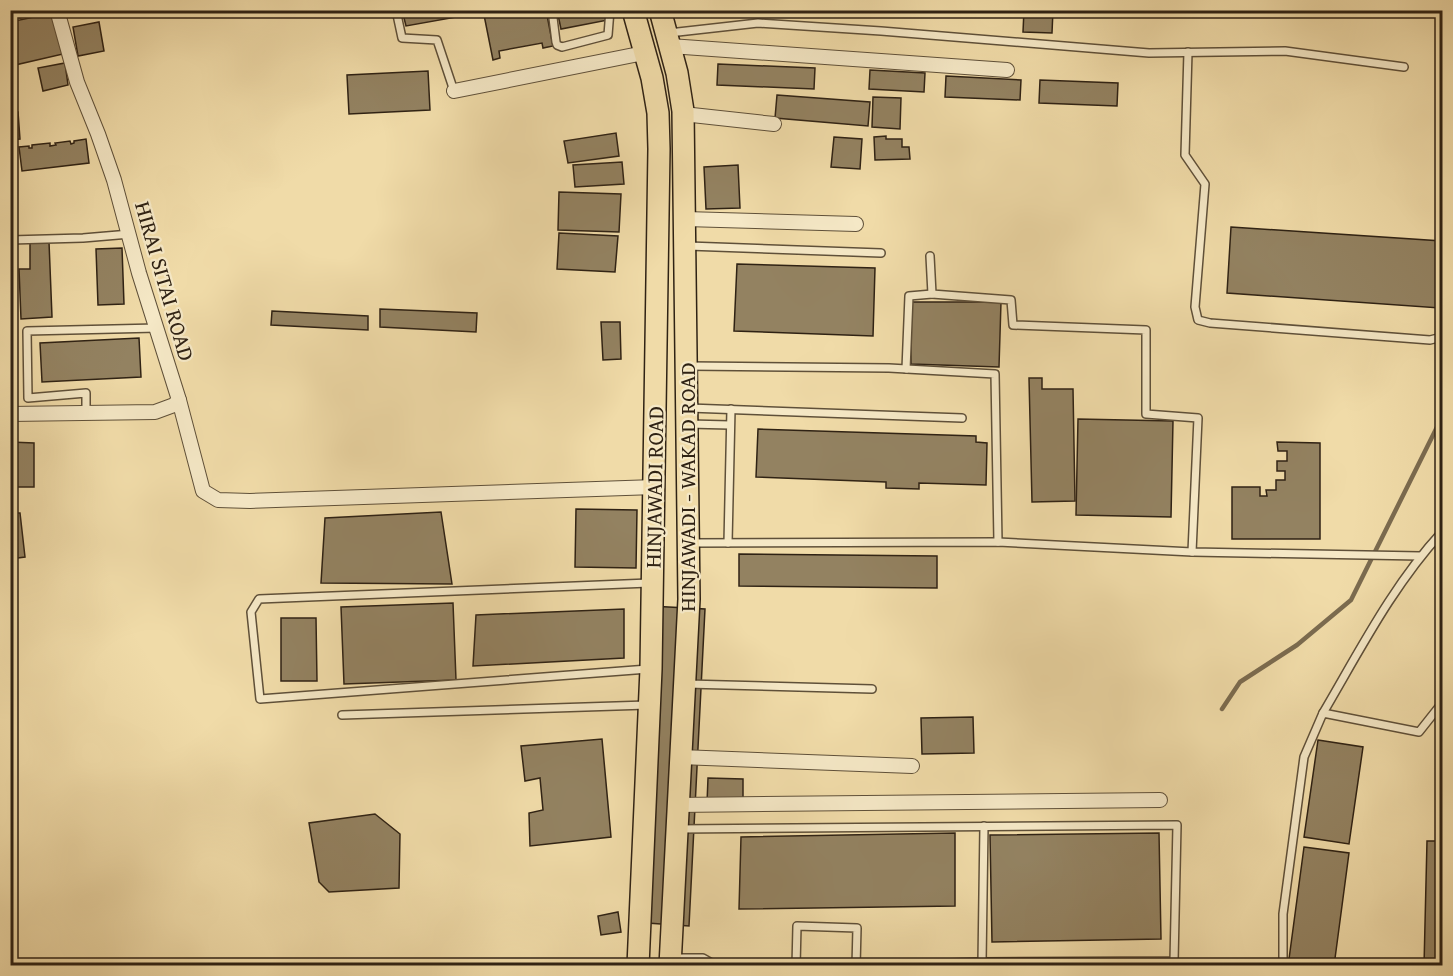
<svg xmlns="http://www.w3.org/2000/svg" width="1453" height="976" font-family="'Gentium Book Plus',serif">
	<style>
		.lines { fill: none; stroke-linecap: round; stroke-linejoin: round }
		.stream { stroke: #7b6b4f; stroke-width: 4.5 }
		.building { fill: #938261; stroke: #2f2214; stroke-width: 1.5 }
		.service-casing { stroke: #5f5039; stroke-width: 10 }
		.minor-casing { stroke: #5f5039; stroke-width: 16 }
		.primary-casing { stroke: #2f2214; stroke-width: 24 }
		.service { stroke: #f5e8c6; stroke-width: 7 }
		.minor { stroke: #f5e8c6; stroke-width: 14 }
		.primary { stroke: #f0dba8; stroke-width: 21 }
		.labels { text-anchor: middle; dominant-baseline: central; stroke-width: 4.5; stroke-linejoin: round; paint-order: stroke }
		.street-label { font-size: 22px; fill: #2f2214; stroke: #f5e8c6 }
	</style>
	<rect width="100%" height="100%" fill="#f0dba8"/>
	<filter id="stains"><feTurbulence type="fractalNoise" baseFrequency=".00333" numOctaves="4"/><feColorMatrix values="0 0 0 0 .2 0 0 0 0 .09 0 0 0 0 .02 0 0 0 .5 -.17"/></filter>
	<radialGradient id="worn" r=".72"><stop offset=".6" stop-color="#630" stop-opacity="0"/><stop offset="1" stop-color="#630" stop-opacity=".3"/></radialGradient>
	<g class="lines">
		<path class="stream" d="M1222 709 1240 682 1297 645 1351 600 1442 417"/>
	</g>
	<g class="building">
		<path d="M19 10H43V13L20 18Z"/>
		<path d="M402 10H478L479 13 406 26Z"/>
		<path d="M483 10H493L494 14 511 10H546L553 46 543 48 542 43 499 51 500 58 493 60Z"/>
		<path d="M557 10H606L608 20 561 29Z"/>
		<path d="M1024 10H1053L1052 33 1023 32Z"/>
		<path d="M53 13 63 54 15 65 10 47V22Z"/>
		<path d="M99 22 104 51 78 56 73 27Z"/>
		<path d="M65 63 68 85 43 91 38 68Z"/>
		<path d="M718 64 815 68 814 89 717 85Z"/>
		<path d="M870 70 925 73 924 92 869 89Z"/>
		<path d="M428 71 430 110 349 114 347 75Z"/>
		<path d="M946 76 1021 80 1020 100 945 97Z"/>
		<path d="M1040 80 1118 83 1117 106 1039 103Z"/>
		<path d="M777 95 870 102 868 126 775 118Z"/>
		<path d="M873 97 901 98 900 129 872 127Z"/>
		<path d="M10 112H18L20 139 10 140Z"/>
		<path d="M616 133 619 156 568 163 564 141Z"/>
		<path d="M886 136V139H902V147H909L910 159 875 160 874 137Z"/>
		<path d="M834 137 862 139 860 169 831 167Z"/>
		<path d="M86 139 89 163 22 171 19 147 29 146V148H32V145L50 143V146L56 145 55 143 70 141 71 144 74 143V141Z"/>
		<path d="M622 162 624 184 575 187 573 165Z"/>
		<path d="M738 165 740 208 706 209 704 167Z"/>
		<path d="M559 192 621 194 619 232 558 230Z"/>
		<path d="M1231 227 1442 241 1440 308 1227 293Z"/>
		<path d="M559 233 618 236 615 272 557 269Z"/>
		<path d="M49 242 52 317 21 319 19 269H30V243Z"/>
		<path d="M122 248 124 304 98 305 96 249Z"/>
		<path d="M737 264 875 268 873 336 734 331Z"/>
		<path d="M910 302H1001L999 367 911 364Z"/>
		<path d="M380 309 477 313 476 332 380 327Z"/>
		<path d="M272 311 368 316V330L271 325Z"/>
		<path d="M601 322H620L621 359 603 360Z"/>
		<path d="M139 338 141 377 42 382 40 343Z"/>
		<path d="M1029 378H1042V389H1073L1075 501 1032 502Z"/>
		<path d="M1078 419 1173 421 1171 517 1076 515Z"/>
		<path d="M758 429 976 436V442L987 443 986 485 919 483V489L886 488V482L756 477Z"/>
		<path d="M10 442 34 443V487H10Z"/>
		<path d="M1277 442 1320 443V539H1232V487H1260V496H1267L1266 490H1276V480H1285V471H1277V461H1287V451H1278Z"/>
		<path d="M576 509 637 510 636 568 575 567Z"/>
		<path d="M441 512 452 584 321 583 325 518Z"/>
		<path d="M10 513H20L25 557 10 559Z"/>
		<path d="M739 554 937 556V588L739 586Z"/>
		<path d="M453 603 456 680 344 684 341 607Z"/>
		<path d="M650 606 705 609 689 926 633 922Z"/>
		<path d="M624 609V658L473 666 476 615Z"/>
		<path d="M281 618H316L317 681H281Z"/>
		<path d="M973 717 974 753 922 754 921 718Z"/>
		<path d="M602 739 611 837 530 846 529 813 543 810 540 778 525 781 521 746Z"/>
		<path d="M1318 740 1363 747 1349 844 1304 837Z"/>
		<path d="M708 778 743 779V804L707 803Z"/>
		<path d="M375 814 400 834 399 888 329 892 319 882 309 823Z"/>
		<path d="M955 833V906L739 909 741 837Z"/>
		<path d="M1159 833 1161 939 992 942 990 835Z"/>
		<path d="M1427 841H1442V966H1424Z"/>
		<path d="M1304 847 1349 853 1334 966 1289 959Z"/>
		<path d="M618 912 621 932 601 935 598 916Z"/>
	</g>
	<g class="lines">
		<g class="service-casing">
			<g id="service">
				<path d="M396 10 402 38 437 40 454 91"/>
				<path d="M552 10 556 42 557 45 562 47 608 35 610 10"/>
				<path d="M669 33 758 23 881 31 1149 53 1285 51 1404 67"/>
				<path d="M1188 52 1185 155 1205 184 1195 307 1198 320 1210 323 1430 340 1442 337"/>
				<path d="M10 240 83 238 130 234"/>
				<path d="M688 246 881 253"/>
				<path d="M930 256 932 294 1011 300 1013 325 1146 330V414L1198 418 1192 552"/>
				<path d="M690 366 889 368 995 374 998 542"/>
				<path d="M906 369 909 296 932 294"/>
				<path d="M689 408 962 418"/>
				<path d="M86 412V393L28 398 27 331 157 328"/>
				<path d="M688 424 730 425"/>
				<path d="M691 543 998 542 1192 552 1420 556"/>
				<path d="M728 543 731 409"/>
				<path d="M648 669 260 699 251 612 259 599 649 583"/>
				<path d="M687 684 872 689"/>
				<path d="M1323 713C1360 650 1393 585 1442 532"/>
				<path d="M342 715 647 705"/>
				<path d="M679 829 1177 825 1174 961 982 962 857 966"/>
				<path d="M673 958H703L717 966"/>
				<path d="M982 962 984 826"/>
				<path d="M796 966 797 926 857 928 856 966"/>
				<path d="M1283 966V914L1304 757 1323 713 1419 732 1442 703"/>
			</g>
		</g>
		<g class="minor-casing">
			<g id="minor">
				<path d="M670 46 1007 70"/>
				<path d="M454 91 644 53"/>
				<path d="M683 114 774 124"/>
				<path d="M685 219 856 224"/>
				<path d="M179 400 203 491 218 500 250 501 655 487"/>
				<path d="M10 414 155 412 174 405 179 400 139 273 114 180 98 134 77 82 57 10"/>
				<path d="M680 757 912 766"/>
				<path d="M677 805 1160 800"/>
			</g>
		</g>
		<g class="primary-casing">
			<g id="primary">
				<path d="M633 10 652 78 658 113 659 149 651 669 638 966"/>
				<path d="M660 10 677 73 683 111 689 599 670 966"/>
			</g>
		</g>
		<use href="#service" class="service"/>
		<use href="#minor" class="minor"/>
		<use href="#primary" class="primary"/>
	</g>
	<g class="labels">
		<g class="street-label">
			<text transform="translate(165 281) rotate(74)">HIRAI SITAI ROAD</text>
			<text transform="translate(654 487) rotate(-89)">HINJAWADI ROAD</text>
			<text transform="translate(687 487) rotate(-90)">HINJAWADI - WAKAD ROAD</text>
		</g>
	</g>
	<rect width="1453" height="976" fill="none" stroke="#f0dba8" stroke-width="36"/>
	<rect x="12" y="12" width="1429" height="952" fill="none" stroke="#2f2214" stroke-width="3"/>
	<rect x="18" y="18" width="1417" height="940" fill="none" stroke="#2f2214" stroke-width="1.5"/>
	<rect width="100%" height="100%" filter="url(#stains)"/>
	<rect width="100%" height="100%" fill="url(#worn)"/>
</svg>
